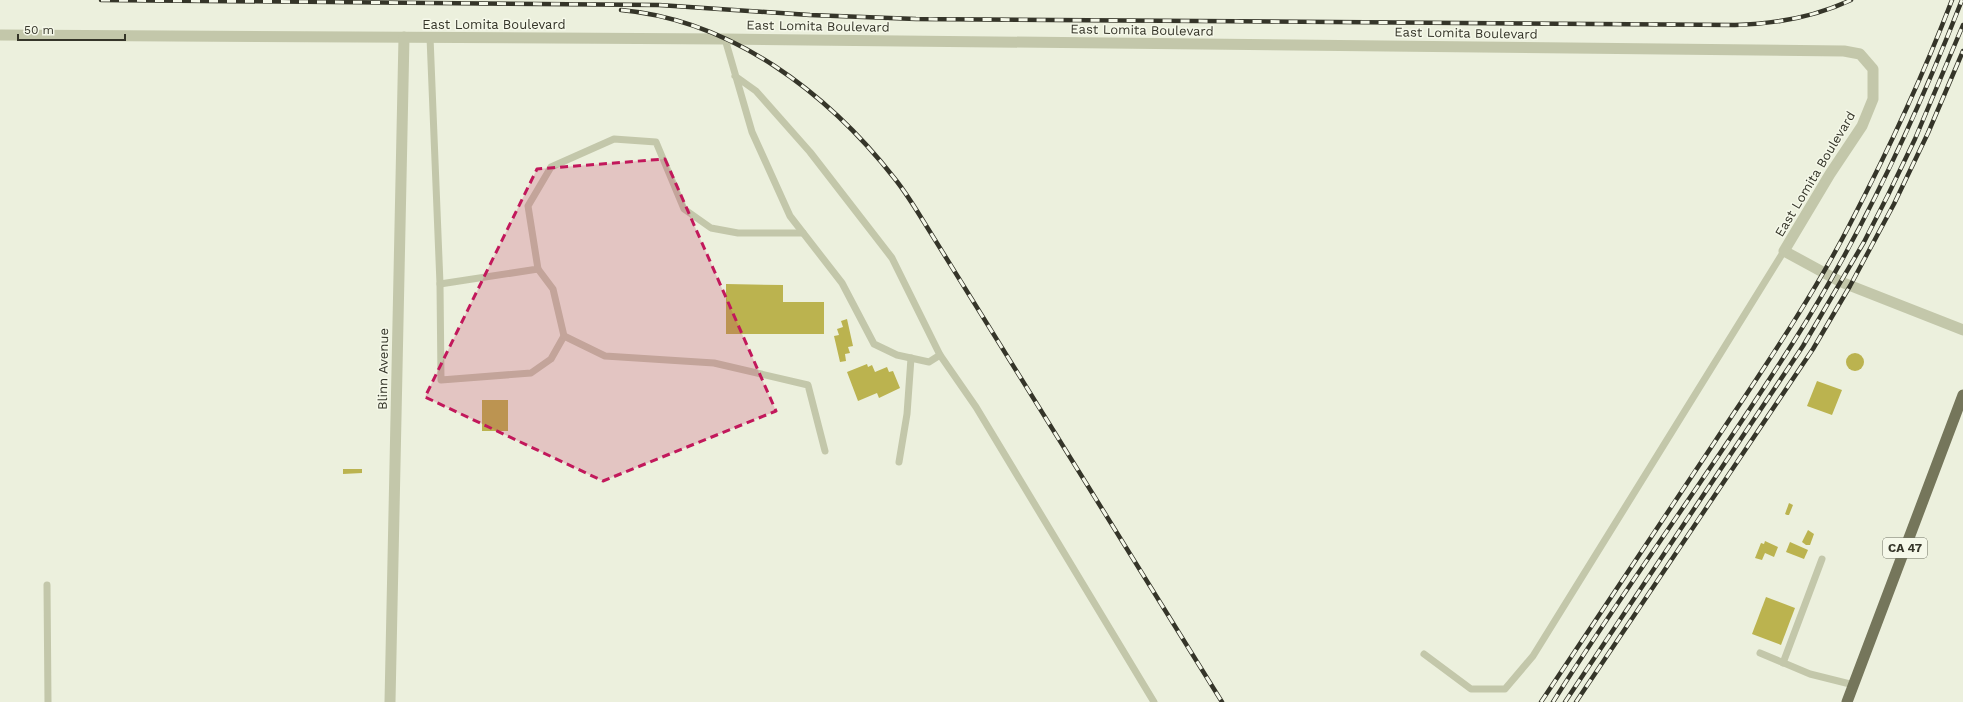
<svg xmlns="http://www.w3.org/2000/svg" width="1963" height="702" font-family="'Work Sans',sans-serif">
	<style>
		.building { fill: #bbb34f }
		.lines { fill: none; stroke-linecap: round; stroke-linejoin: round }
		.service { stroke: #c3c7aa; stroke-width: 7 }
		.minor { stroke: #c3c7aa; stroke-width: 11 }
		.primary { stroke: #75765b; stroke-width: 11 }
		.rail-casing { stroke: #353529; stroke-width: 4.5 }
		.rail { stroke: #f5f8e9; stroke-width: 3; stroke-dasharray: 9; stroke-linecap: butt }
		.marked { fill: #c2185b; fill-opacity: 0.2; stroke: #c2185b; stroke-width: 3; stroke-dasharray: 8 5; stroke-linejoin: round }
		.labels { text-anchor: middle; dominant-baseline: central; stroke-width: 3; stroke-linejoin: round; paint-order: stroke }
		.shield { fill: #f5f8e9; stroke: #6f7063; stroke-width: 1 }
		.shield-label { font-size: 12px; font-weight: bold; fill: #353529 }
		.street-label { font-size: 13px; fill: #353529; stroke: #f5f8e9 }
	</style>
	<rect width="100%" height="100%" fill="#ecf0dd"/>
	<g class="building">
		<path d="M726 284 783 285V302H824V334H726Z"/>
		<path d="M847 319 853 346 848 347 850 353 845 354 846 361 840 362 834 336 839 335 837 329 843 327 841 321Z"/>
		<circle cx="1855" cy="362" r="9"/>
		<path d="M867 364 868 367 872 365 875 372 887 367 889 372 893 371 900 388 879 398 877 393 858 401 847 372Z"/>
		<path d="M1817 381 1842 390 1832 415 1807 406Z"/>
		<rect x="482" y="400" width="26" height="31"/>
		<path d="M343 469H362V473L343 474Z"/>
		<path d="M1789 503 1793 505 1789 515H1787L1785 514Z"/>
		<path d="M1808 530 1814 534 1810 545H1806L1802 542Z"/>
		<path d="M1765 541 1778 547 1774 557 1765 553 1762 560 1755 558 1761 543 1764 544Z"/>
		<path d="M1790 542 1808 550 1804 559 1786 552Z"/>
		<path d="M1766 597 1795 608 1781 645 1752 634Z"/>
	</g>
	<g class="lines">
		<g class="service">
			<path d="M430 37 440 284 441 380 531 373 551 359 564 336 553 289 538 269"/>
			<path d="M725 39 752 132 790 216 842 283 874 344 897 355 929 362 940 355 892 258 810 152 756 91 735 76"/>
			<path d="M440 284 538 269 528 206 551 167 614 139 656 142 684 209 711 228 738 233H803"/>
			<path d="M564 336 605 356 714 363 808 385 825 451"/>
			<path d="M940 355 976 407 1154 702"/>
			<path d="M899 462 907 414 911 358"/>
			<path d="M47 585 48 702"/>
			<path d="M1760 653 1810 674 1854 685"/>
			<path d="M1424 654 1471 689H1505L1533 656 1784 251"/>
			<path d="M1783 663 1822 559"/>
		</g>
		<g class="minor">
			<path d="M0 35 725 39 1844 51 1860 54 1873 69V99L1862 126 1830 174 1784 251 1841 282 1963 330"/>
			<path d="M390 702 404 37"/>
		</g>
		<path class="primary" d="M1847 702 1963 395"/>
		<g class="rail-casing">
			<g id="rail">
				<path d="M101 0 659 5 810 15 916 19 1735 25C1774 24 1815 17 1851 0"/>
				<path d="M621 10C732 20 828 93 895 179 907 194 917 211 927 227L1222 702"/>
				<path d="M1541 702C1599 616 1656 529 1714 443 1761 372 1811 300 1850 224 1888 151 1923 76 1952 0"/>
				<path d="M1553 702C1630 580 1717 463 1794 341 1862 234 1916 118 1962 0"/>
				<path d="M1565 702 1803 346 1864 242 1888 195 1915 139 1963 25"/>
				<path d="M1576 702 1813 349 1850 286 1894 204 1928 133 1963 51"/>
			</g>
		</g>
		<use href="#rail" class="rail"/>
	</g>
	<path class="marked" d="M665 159 776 411 603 481 425 397 537 169Z"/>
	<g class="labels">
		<rect class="shield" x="1883" y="538" width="44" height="20" rx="3"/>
		<g class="shield-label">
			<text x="1905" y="548">CA 47</text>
		</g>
		<g class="street-label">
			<text x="494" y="24">East Lomita Boulevard</text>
			<text transform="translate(818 26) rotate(1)">East Lomita Boulevard</text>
			<text transform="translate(1142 30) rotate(1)">East Lomita Boulevard</text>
			<text transform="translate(1466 33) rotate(1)">East Lomita Boulevard</text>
			<text transform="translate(1815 174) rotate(-59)">East Lomita Boulevard</text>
			<text transform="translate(383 369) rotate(-89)">Blinn Avenue</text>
		</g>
	</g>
	<path d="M18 34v6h107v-6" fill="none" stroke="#353529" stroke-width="2"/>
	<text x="24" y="34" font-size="12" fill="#353529" stroke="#f5f8e9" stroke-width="3" paint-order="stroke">50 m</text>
</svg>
